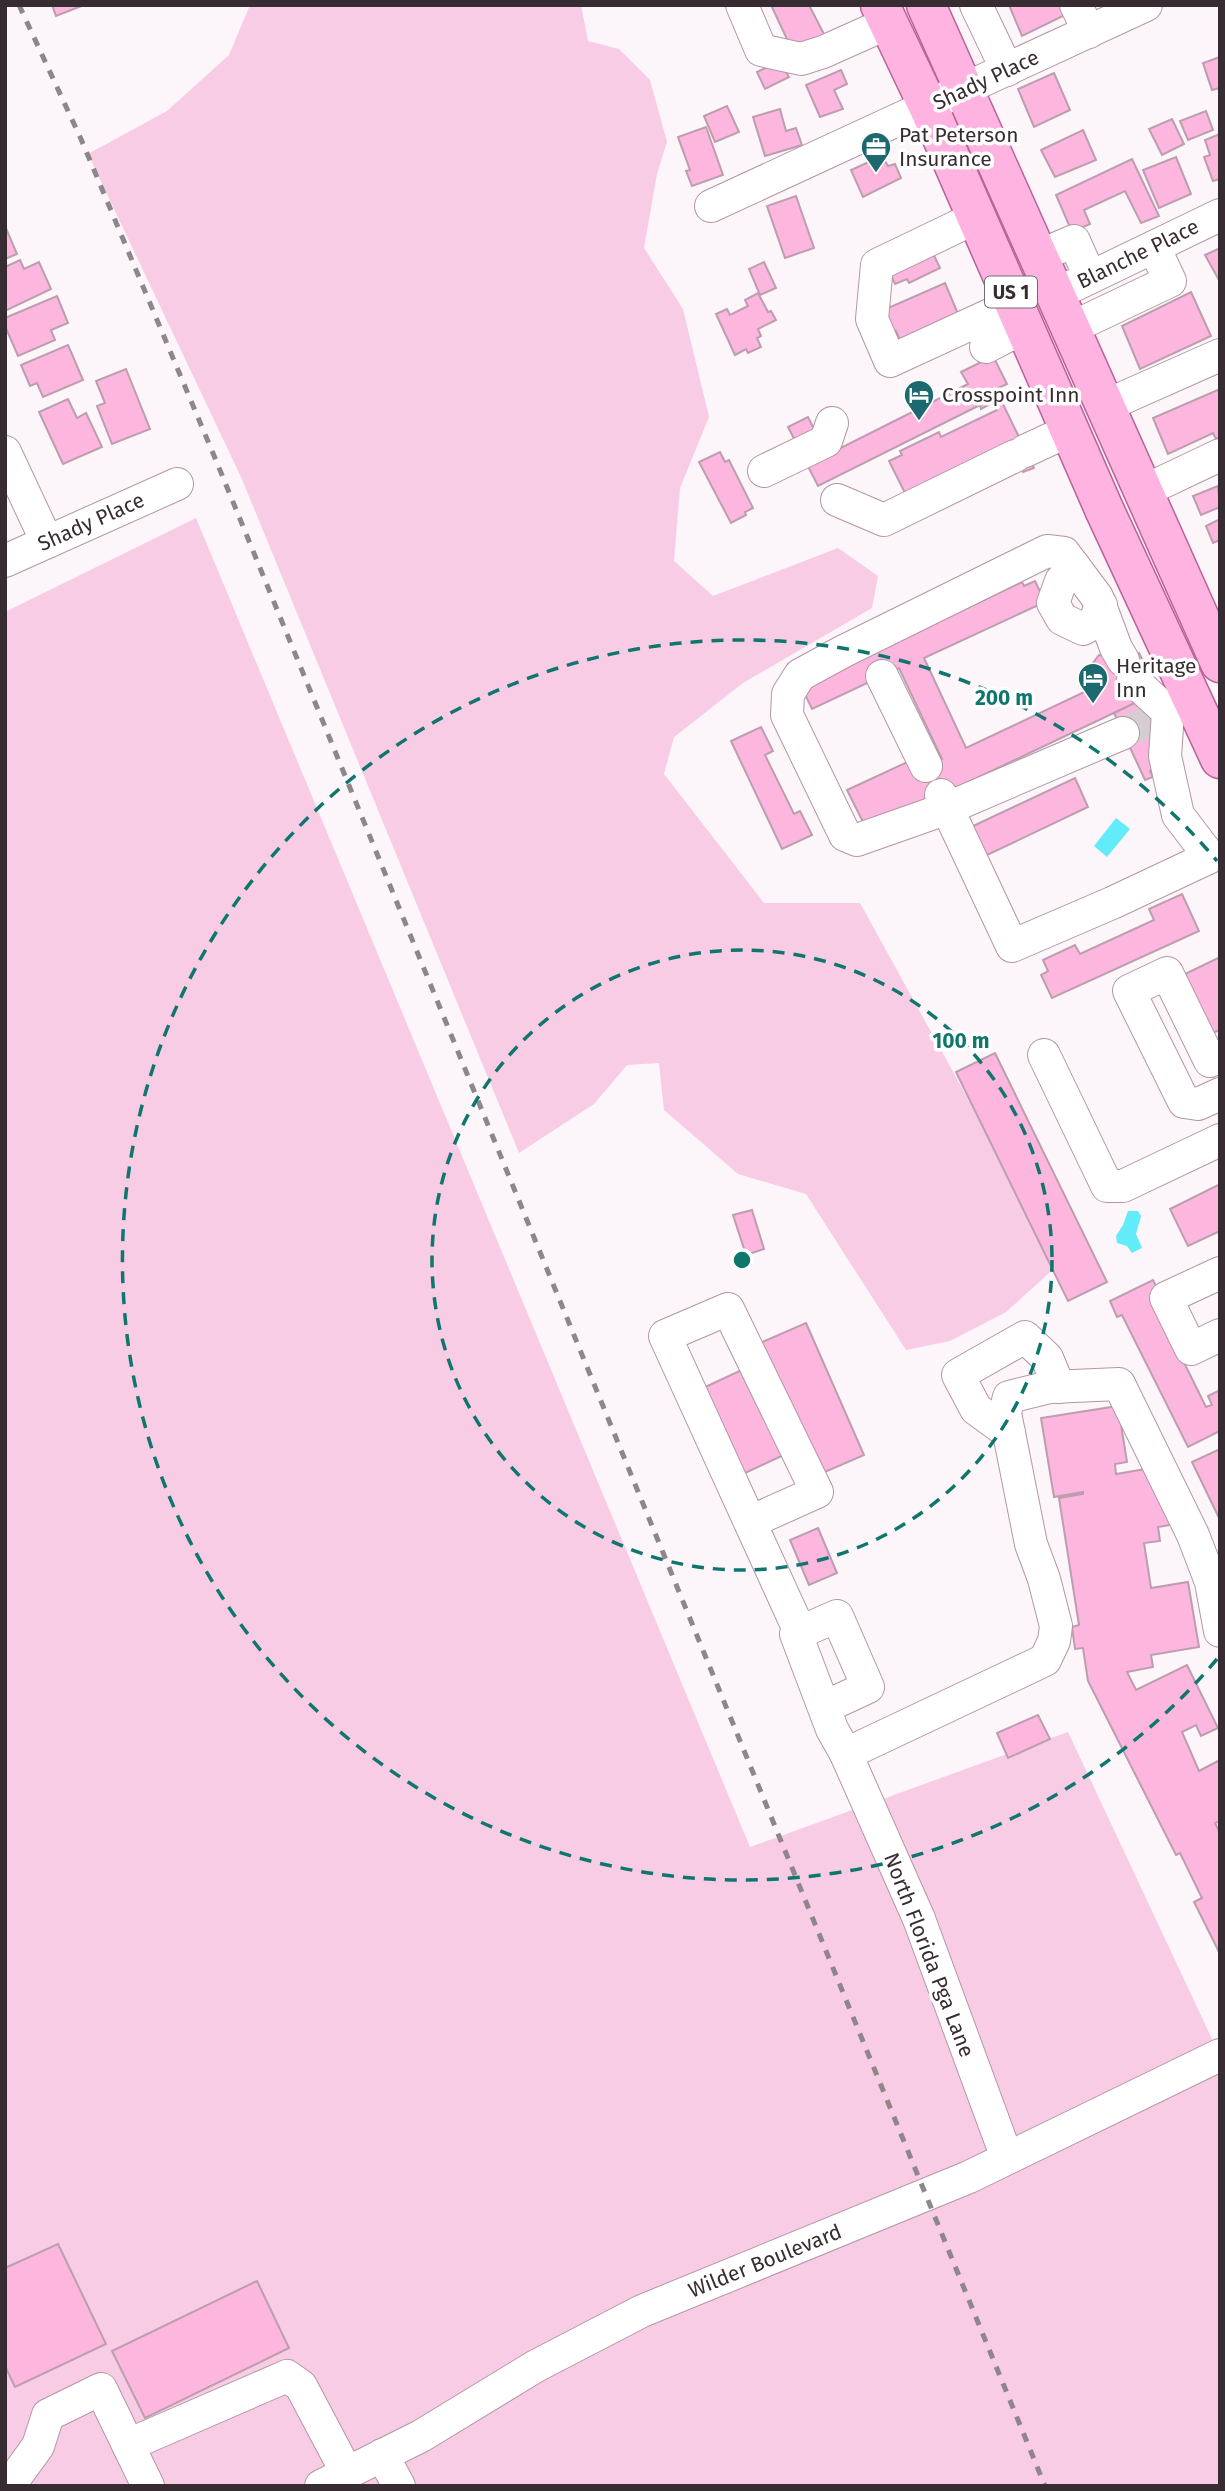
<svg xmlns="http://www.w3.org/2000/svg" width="1225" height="2491" font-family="'Fira Sans',sans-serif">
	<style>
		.green { fill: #f9cce5 }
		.water { fill: #62ecfa }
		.building { fill: #fdb6de; stroke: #bc9eae; stroke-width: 2 }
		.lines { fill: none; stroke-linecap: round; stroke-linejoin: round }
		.minor-tunnel { stroke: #d5cdd1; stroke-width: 32; stroke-dasharray: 32 16; stroke-linecap: butt }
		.minor-casing { stroke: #b396a5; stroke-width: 34 }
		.major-casing { stroke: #b86397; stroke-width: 41 }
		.minor { stroke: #fff; stroke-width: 32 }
		.major { stroke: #feb3e1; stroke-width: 38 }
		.rail { stroke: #8f868b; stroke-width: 5; stroke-dasharray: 9 9; stroke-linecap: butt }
		.ring { fill: none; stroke: #0f766e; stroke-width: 3.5; stroke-dasharray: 12 9 }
		.labels { text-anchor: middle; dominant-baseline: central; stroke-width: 7; stroke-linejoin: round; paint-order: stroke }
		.shield { fill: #fff; stroke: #746b70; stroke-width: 2 }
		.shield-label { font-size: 19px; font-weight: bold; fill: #382c33 }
		.street-label { font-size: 21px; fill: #382c33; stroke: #fff }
		.poi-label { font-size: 21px; fill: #382c33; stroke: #fff; text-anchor: start }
		.centre { fill: #0f766e; stroke: #fff; stroke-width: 3.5 }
		.ring-label { font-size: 21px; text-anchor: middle; font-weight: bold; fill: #0f766e; stroke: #fff; stroke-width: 7; stroke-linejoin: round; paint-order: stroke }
	</style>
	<rect width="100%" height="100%" fill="#fcf5f9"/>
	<g class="green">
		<path d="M250 5H581L588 41 619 49 650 80 667 142 657 174 644 248 683 309 709 417 680 488 674 561 713 596 838 548 878 576 872 608 743 683 674 737 664 774 764 903H860L1059 1264 1006 1312 950 1341 906 1350 806 1194 738 1174 664 1110 659 1063 627 1065 594 1104 519 1153 241 477 88 154 167 111 229 55Z"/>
		<path d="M196 518 750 1847 1068 1732 1220 2056V2486H5V612Z"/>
	</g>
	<g class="water">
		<path d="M1116 818 1130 829 1107 857 1094 846Z"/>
		<path d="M1128 1211H1138L1141 1216 1136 1234 1142 1248 1132 1253 1127 1246 1117 1243 1116 1236 1123 1225Z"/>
	</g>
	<g class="building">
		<path d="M52 5H84L56 16Z"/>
		<path d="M771 5H809L826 38 793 52Z"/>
		<path d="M1009 5H1063L1067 14 1022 36Z"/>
		<path d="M1220 57V88L1212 90 1203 63Z"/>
		<path d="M780 61 789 77 765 89 757 72Z"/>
		<path d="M841 70 847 84 834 90 843 109 820 117 806 85Z"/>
		<path d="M1054 73 1070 110 1034 127 1018 89Z"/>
		<path d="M727 106 739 132 715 142 704 116Z"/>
		<path d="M780 109 786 131 796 128 802 145 765 156 753 117Z"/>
		<path d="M1206 111 1213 130 1188 140 1180 121Z"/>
		<path d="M1172 119 1184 144 1162 155 1149 129Z"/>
		<path d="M706 127 723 175 692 186 686 171 690 170 678 137Z"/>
		<path d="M1083 130 1096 160 1055 177 1041 150Z"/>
		<path d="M1220 134V179L1213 181 1204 157 1210 155 1205 140Z"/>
		<path d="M882 156 888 166 895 164 901 178 863 197 851 170Z"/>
		<path d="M1176 157 1191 194 1159 208 1143 170Z"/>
		<path d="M1132 159 1159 216 1141 223 1125 191 1084 210 1090 224 1072 232 1056 195Z"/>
		<path d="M796 196 814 248 785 258 767 206Z"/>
		<path d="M5 226 17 254 5 259Z"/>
		<path d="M928 243 940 268 909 283 907 279 895 284 885 263Z"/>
		<path d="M1220 248V282L1205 255Z"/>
		<path d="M20 260 24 269 39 262 51 289 5 311V267Z"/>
		<path d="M764 262 776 288 760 295 749 269Z"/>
		<path d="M945 283 961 321 903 347 896 331 888 334 879 312Z"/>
		<path d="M1191 292 1211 336 1140 369 1122 326Z"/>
		<path d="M758 293 768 312 771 311 776 320 758 329 761 336 757 338 761 347 748 353 746 349 735 355 716 314 727 309 730 315 748 306 745 300Z"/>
		<path d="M57 296 68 323 51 330 55 340 18 356 5 326V318Z"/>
		<path d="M68 345 83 380 43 397 37 383 30 386 21 365Z"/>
		<path d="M993 356 1007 384 996 389 1001 398 981 409 980 405 818 486 788 427 808 417 827 455 968 384 961 372Z"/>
		<path d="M126 369 150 429 112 444 97 406 105 403 96 381Z"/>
		<path d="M1220 389V437L1216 439 1213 433 1168 454 1153 418Z"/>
		<path d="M68 399 77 418 86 413 102 447 63 464 39 412Z"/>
		<path d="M1002 402 1034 468 1023 472 1011 447 907 497 889 461 902 455 900 451 939 432 941 437 997 410 994 405Z"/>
		<path d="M720 452 725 462 729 460 753 508 745 512 746 515 731 523 699 462Z"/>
		<path d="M1218 486 1220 507 1201 515 1193 496Z"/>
		<path d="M1220 519V540L1213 543 1206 526Z"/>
		<path d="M1035 581 1045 602 924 658 966 748 1097 686 1089 668 1099 655 1112 657 1115 664 1139 653 1149 672 1128 682 1137 702 867 830 847 790 914 759 919 769 942 759 899 668 812 709 801 686 1022 582 1024 586Z"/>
		<path d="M1137 702 1165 719 1155 764 1150 771 1153 777 1145 780 1114 713Z"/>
		<path d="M761 727 773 751 765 755 794 814 800 811 812 835 782 849 731 741Z"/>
		<path d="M1075 778 1088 807 985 856 971 827Z"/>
		<path d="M1182 894 1199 931 1052 998 1041 975 1048 971 1043 960 1075 945 1080 954 1154 920 1149 909Z"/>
		<path d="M1220 957V1030L1212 1033 1183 975Z"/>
		<path d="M995 1053 1107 1282 1068 1301 956 1072Z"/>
		<path d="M1220 1184V1231L1188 1246 1170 1209Z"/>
		<path d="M752 1210 764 1249 746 1255 733 1215Z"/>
		<path d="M1153 1280 1163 1300 1155 1304 1206 1407 1212 1405 1208 1396 1220 1390V1431L1188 1447 1122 1315 1117 1317 1110 1301Z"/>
		<path d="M806 1323 864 1455 818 1475 760 1343Z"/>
		<path d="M748 1367 788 1453 743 1474 703 1388Z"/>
		<path d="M1118 1406 1127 1462 1115 1464 1116 1474 1151 1468 1163 1480 1170 1525 1158 1527 1160 1541 1144 1543 1151 1588 1188 1582 1199 1647 1151 1655 1153 1667 1127 1672 1136 1690 1187 1665 1218 1728 1201 1736 1196 1725 1182 1732 1199 1771 1218 1761 1220 1766V1821L1215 1823 1220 1833V1954L1194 1902 1202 1898 1180 1853 1176 1855 1088 1681 1083 1648 1075 1649 1072 1627 1079 1625 1059 1498 1083 1494V1492L1054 1497 1041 1418Z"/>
		<path d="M1220 1449V1520L1192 1462Z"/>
		<path d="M818 1528 837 1573 809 1585 790 1540Z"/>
		<path d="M1038 1715 1050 1739 1008 1758 997 1733Z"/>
		<path d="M58 2244 106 2344 15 2387 5 2366V2268Z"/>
		<path d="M257 2281 289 2348 145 2418 112 2351Z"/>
	</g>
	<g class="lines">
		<path class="minor-tunnel" d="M1123 733 1161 716"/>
		<g class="minor-casing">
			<g id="minor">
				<path d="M742 5 761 50 801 59 823 52 888 23"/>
				<path d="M976 5 1007 70"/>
				<path d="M1076 5 1089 32"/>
				<path d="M711 206 1146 5"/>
				<path d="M977 217 877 265 872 319 890 361 1016 303"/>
				<path d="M1039 256 1074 241 1090 277"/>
				<path d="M1056 294 1220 215"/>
				<path d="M1071 328 1170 281 1154 247"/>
				<path d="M986 347 1026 326"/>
				<path d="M1105 406 1220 355"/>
				<path d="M1025 451 1070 430"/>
				<path d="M5 452 47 542"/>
				<path d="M764 471 826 441 832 423"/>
				<path d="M1142 492 1220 455"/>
				<path d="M837 500 884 520 1015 456"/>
				<path d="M5 561 177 484"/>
				<path d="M1074 566 1061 581 1053 603 1062 619 1083 629 1095 622 1101 605"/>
				<path d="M882 676 926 766"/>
				<path d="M1123 733 948 808 857 840 845 835 787 715 788 694 800 675 844 651 1047 551 1064 553 1097 597 1116 648 1123 660"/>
				<path d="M941 795 1012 946 1112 903 1210 857 1178 815 1165 756 1168 712 1133 680"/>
				<path d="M1044 1055 1107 1186H1123L1220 1140"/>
				<path d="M1220 1056 1210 1061 1167 973 1129 991 1184 1102 1198 1104 1220 1094"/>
				<path d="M1220 1273 1166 1298 1191 1349 1220 1335"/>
				<path d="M1009 1433 976 1409 958 1375 1025 1337 1047 1358 1059 1387"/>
				<path d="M750 1522 817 1492 728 1309 665 1336 800 1632"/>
				<path d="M825 1707 868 1687 837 1616 796 1634 832 1729 846 1754 919 1919 1007 2158"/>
				<path d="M846 1754 1045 1660 1054 1641 1056 1626 1044 1579 1031 1544 1005 1413 1009 1397 1050 1387 1119 1384 1193 1535 1211 1582 1220 1631"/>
				<path d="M128 2445 287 2376 301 2386 347 2473"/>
				<path d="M382 2455 399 2486"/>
				<path d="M9 2486 38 2446 48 2415 101 2389 148 2486"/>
				<path d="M321 2486 421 2436 536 2366 642 2311 969 2177 1220 2055"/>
			</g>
		</g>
		<g class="major-casing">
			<g id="major">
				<path d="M880 5 928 106 1104 509 1220 759"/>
				<path d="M926 5 1220 663"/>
			</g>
		</g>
		<use href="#minor" class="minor"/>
		<use href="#major" class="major"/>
		<path class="rail" d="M19 5 81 139 215 458 1045 2486"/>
	</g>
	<g class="ring">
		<circle cx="742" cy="1260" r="310"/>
		<path d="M1217 1659A620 620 0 1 1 1217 861"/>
	</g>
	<defs>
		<g id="office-pin" transform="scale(1.575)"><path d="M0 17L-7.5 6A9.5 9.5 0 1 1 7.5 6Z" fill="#1d6970" stroke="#fff"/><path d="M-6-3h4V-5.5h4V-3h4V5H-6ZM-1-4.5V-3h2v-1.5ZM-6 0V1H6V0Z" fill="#fff"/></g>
		<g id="hotel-pin" transform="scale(1.575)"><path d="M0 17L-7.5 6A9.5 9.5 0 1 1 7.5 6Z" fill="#1d6970" stroke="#fff"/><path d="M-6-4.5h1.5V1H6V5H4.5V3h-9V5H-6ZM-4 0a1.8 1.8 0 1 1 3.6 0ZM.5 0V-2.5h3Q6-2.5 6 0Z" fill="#fff"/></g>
	</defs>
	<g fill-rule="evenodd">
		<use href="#office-pin" x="876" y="147"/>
		<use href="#hotel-pin" x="919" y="395"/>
		<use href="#hotel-pin" x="1093" y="678"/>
	</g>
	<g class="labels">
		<rect class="shield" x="985" y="276.5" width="52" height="31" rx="5"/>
		<g class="shield-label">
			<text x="1011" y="292">US 1</text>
		</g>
		<g class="street-label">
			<text transform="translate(986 80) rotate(-25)">Shady Place</text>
			<text transform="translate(1138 254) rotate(-26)">Blanche Place</text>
			<text transform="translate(91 522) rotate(-24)">Shady Place</text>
			<text transform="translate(929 1955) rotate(69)">North Florida Pga Lane</text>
			<text transform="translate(765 2261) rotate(-22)">Wilder Boulevard</text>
		</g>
		<g class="poi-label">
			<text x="899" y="135">Pat Peterson<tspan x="899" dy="24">Insurance</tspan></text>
			<text x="942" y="395">Crosspoint Inn</text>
			<text x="1116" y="666">Heritage<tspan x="1116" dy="24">Inn</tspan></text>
		</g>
	</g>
	<circle cx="742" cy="1260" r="10" class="centre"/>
	<g class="ring-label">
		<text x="1004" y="705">200 m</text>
		<text x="961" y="1048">100 m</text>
	</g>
	<rect width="1225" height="2491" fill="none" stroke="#382c33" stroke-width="14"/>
</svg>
